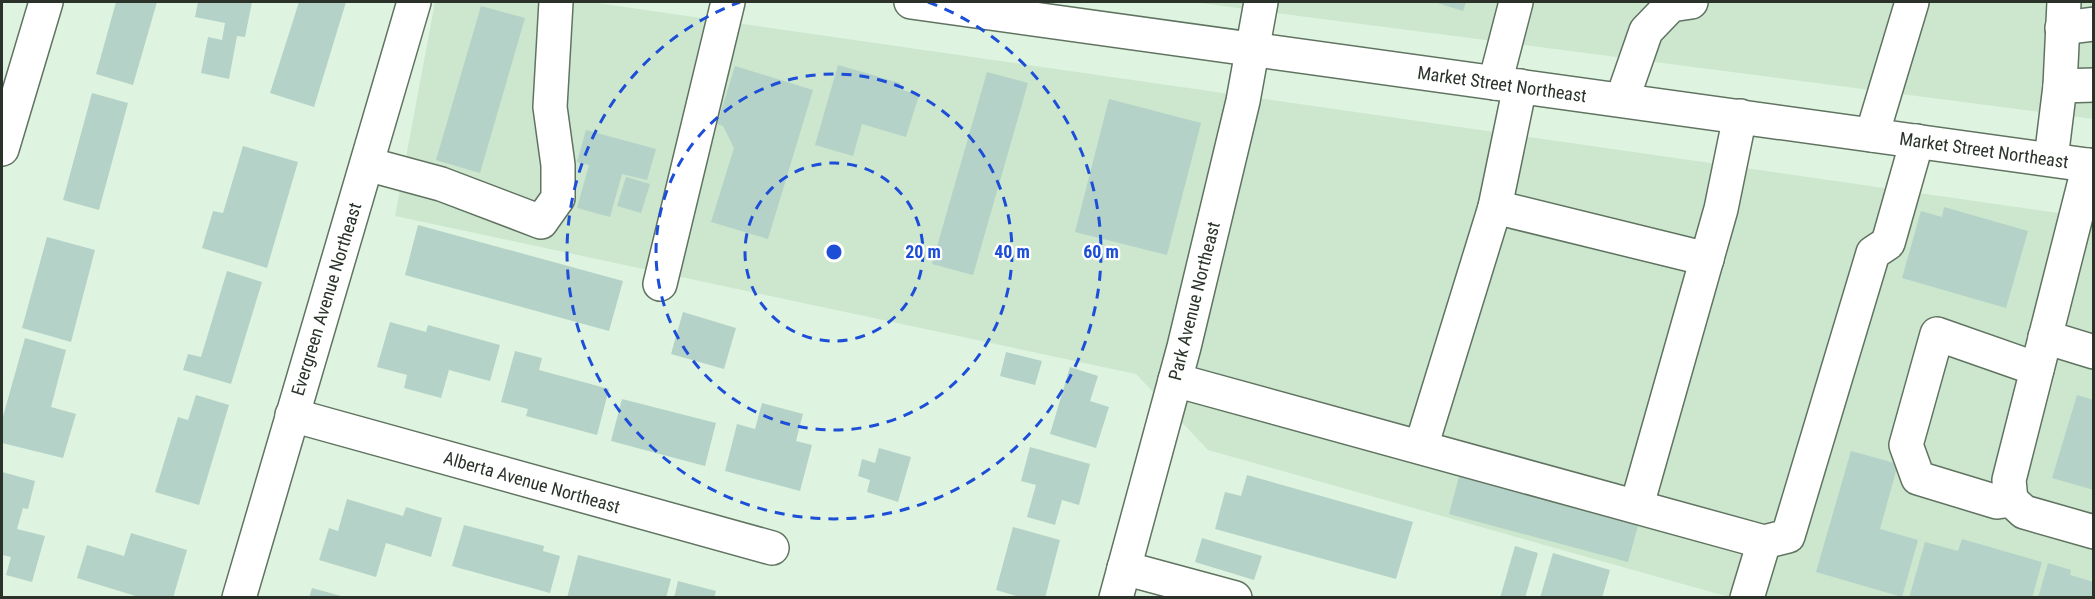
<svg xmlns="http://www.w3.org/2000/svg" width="2095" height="599" font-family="'Roboto Condensed',sans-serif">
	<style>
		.built { fill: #cce7ce }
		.building { fill: #b4d2c7 }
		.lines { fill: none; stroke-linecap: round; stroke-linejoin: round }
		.minor-casing { stroke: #607361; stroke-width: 36 }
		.major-casing { stroke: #607361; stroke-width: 36 }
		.minor { stroke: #fff; stroke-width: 33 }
		.major { stroke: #fff; stroke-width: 33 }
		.ring { fill: none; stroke: #1d4ed8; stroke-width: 3; stroke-dasharray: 10 8 }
		.labels { text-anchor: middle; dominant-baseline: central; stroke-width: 4.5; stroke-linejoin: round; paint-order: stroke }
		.street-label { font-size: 18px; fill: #2a322a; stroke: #fff }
		.centre { fill: #1d4ed8; stroke: #fff; stroke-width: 3 }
		.ring-label { font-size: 18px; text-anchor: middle; font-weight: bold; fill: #1d4ed8; stroke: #fff; stroke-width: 4.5; stroke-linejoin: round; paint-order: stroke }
	</style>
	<rect width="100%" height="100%" fill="#def4e0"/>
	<g class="built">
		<path d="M435 2H590L2093 218V597H1729L1208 450 1136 374 395 216Z"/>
		<path d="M1192 2H2093V119Z"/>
	</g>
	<g class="building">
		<path d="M116 2H157L133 85 96 74Z"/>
		<path d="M198 2H252L245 37 237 36 229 79 201 73 208 37 222 40 225 23 195 17Z"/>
		<path d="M299 2H346L314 107 270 93Z"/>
		<path d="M1434 2H1466L1463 11Z"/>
		<path d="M481 6 525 18 480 173 436 160Z"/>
		<path d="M838 65 900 83 899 89 919 95 906 137 862 124 853 156 815 145Z"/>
		<path d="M735 66 813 90 768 239 711 222 734 148 723 126 717 124Z"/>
		<path d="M987 72 1028 83 973 275 932 264Z"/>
		<path d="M92 93 128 103 99 210 63 200Z"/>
		<path d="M1109 99 1201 123 1167 255 1075 232Z"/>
		<path d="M586 130 656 149 647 180 622 174 610 217 577 208 589 165 577 162Z"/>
		<path d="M243 146 298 162 267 268 202 248 213 211 223 213Z"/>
		<path d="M626 177 650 184 641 213 617 206Z"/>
		<path d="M1944 207 2028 231 2006 308 1902 278 1921 211 1942 217Z"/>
		<path d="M418 225 623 281 609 331 405 275Z"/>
		<path d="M47 237 95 250 71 342 22 328Z"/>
		<path d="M227 271 262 282 231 384 183 370 188 354 201 357Z"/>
		<path d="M683 312 736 328 724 369 671 354Z"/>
		<path d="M390 322 426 332 428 325 500 345 490 381 449 370 441 398 404 388 407 375 377 367Z"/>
		<path d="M25 338 66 350 51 407 76 414 63 458 2 443V420Z"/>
		<path d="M515 351 542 358 539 370 609 389 597 435 526 416 528 409 501 402Z"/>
		<path d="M1006 352 1042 361 1035 385 1000 376Z"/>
		<path d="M1070 367 1098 376 1090 401 1109 407 1096 448 1050 434Z"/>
		<path d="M196 395 229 405 199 505 155 492 178 417 188 420Z"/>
		<path d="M2077 395 2094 400V490L2052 478Z"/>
		<path d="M622 399 716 423 705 466 611 441Z"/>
		<path d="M762 403 803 414 796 441 812 445 800 491 725 471 737 424 755 429Z"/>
		<path d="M1030 447 1090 464 1079 505 1062 500 1055 525 1027 517 1036 485 1021 481Z"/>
		<path d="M879 448 911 457 898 502 867 492 870 480 858 476 862 459 875 463Z"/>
		<path d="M1851 451 1898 464 1880 529 1918 540 1902 597 1816 572Z"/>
		<path d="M2 472 35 481 28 509 23 508 17 529 45 536 32 582 6 575 11 557 2 555Z"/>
		<path d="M1460 473 1639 522 1628 562 1449 514Z"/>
		<path d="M1247 475 1413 522 1396 579 1215 529 1225 492 1241 496Z"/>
		<path d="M347 499 403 516 406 507 442 518 431 557 386 543 376 577 319 560 329 528 338 531Z"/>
		<path d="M464 525 544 546 543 551 560 556 550 593 452 566Z"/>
		<path d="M1013 527 1060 540 1045 598H1023L996 590Z"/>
		<path d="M131 533 187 550 173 598H142L77 578 87 545 124 556Z"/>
		<path d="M1202 538 1262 556 1254 580 1195 562Z"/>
		<path d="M1962 539 2042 562 2032 598H1909L1925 542 1958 551Z"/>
		<path d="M1515 546 1538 553 1525 598H1500Z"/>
		<path d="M1553 553 1610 570 1602 598H1540Z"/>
		<path d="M578 555 671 579 666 598H567Z"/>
		<path d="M2048 563 2071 570 2070 575 2094 582V598H2038Z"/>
		<path d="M678 581 716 591 714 598H674Z"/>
		<path d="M312 588 345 597 344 598H309Z"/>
	</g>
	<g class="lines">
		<g class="minor-casing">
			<g id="minor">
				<path d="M2062 28 2094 24"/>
				<path d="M1495 83 1516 2"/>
				<path d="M2060 86 2094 85"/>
				<path d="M1622 100 1646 31 1671 5 1691 2"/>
				<path d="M1872 135 1912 2"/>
				<path d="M2 149 46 2"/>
				<path d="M2051 159 2060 86 2064 2"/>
				<path d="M367 164 441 184 541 222 558 198V165L550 107 556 2"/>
				<path d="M2089 165 2009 480 2011 500 2024 512 2094 532"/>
				<path d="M1495 207 1707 259"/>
				<path d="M660 284 728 2"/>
				<path d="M2045 337 2094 352"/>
				<path d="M1175 380 1764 542 1788 536 1873 253 1888 243 1917 141"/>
				<path d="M292 415 772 548"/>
				<path d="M1421 447 1495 207 1520 86"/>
				<path d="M2011 500 1997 502 1918 478 1906 445 1937 334 2037 369"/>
				<path d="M1637 505 1721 209 1740 116"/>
				<path d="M1124 568 1235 598"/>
				<path d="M239 598 414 2"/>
				<path d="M1116 598 1184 347 1243 101 1261 2"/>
				<path d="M1747 598 1764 542"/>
			</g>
		</g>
		<g class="major-casing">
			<path id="major" d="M911 2 2094 166"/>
		</g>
		<use href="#minor" class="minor"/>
		<use href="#major" class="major"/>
	</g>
	<g class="ring">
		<circle cx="834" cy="252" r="89"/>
		<circle cx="834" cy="252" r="178"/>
		<path d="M928 2A267 267 0 1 1 740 2"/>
	</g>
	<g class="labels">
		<g class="street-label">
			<text transform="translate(1502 84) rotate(8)">Market Street Northeast</text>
			<text transform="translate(1984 150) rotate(8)">Market Street Northeast</text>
			<text transform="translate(326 299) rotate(-73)">Evergreen Avenue Northeast</text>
			<text transform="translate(1194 301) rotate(-76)">Park Avenue Northeast</text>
			<text transform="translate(532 482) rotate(16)">Alberta Avenue Northeast</text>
		</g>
	</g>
	<circle cx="834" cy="252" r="9" class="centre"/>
	<g class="ring-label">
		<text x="923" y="258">20 m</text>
		<text x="1012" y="258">40 m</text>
		<text x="1101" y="258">60 m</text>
	</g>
	<rect width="2095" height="599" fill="none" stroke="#2a322a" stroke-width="6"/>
</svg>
